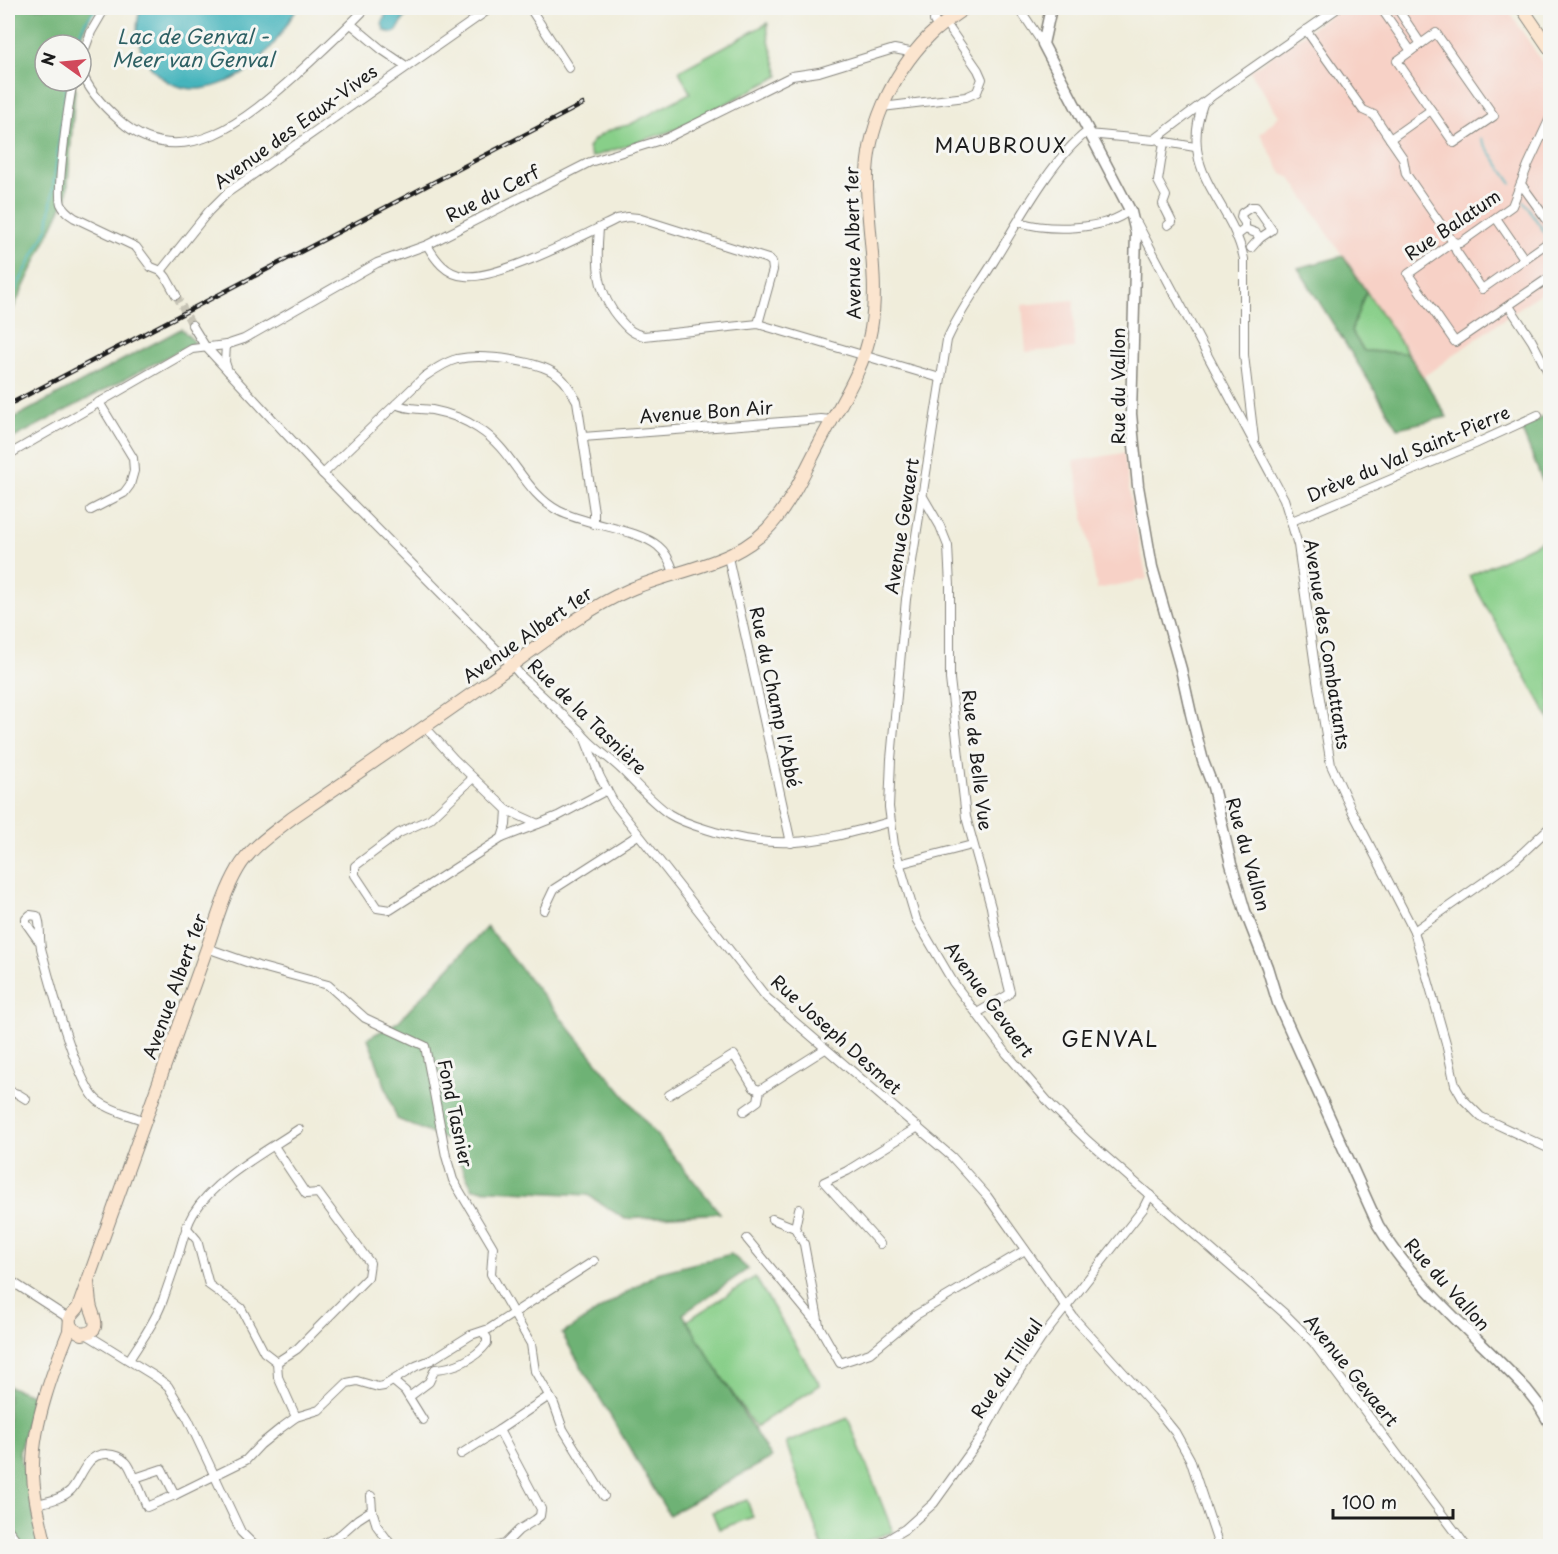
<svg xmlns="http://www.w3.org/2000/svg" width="1558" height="1554" font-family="'Playpen Sans',sans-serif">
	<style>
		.built { fill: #f7d1c6 }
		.green { fill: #88cf89; stroke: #527652; stroke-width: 1.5 }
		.forest { fill: #6eb275; stroke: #456748; stroke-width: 1.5 }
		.water { fill: #44b4bc; stroke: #30686c; stroke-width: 1.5 }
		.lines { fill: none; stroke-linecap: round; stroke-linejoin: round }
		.stream { stroke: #44b4bc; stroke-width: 2 }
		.minor-tunnel { stroke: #c6c3b5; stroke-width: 8; stroke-dasharray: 8 4; stroke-linecap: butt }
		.minor-casing { stroke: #86847c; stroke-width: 10 }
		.tertiary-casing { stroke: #86847c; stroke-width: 13 }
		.secondary-casing { stroke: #86847c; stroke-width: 14 }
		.minor { stroke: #fff; stroke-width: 8 }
		.tertiary { stroke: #fff; stroke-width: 10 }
		.secondary { stroke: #fbe5cf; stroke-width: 12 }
		.rail-casing { stroke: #1c1c1c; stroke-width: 4.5 }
		.rail { stroke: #f6f6f2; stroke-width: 2; stroke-dasharray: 7; stroke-linecap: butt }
		.labels { text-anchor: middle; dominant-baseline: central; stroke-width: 6; stroke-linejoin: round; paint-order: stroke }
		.street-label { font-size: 18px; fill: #1c1c1c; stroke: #f6f6f2 }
		.water-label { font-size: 20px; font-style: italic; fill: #2e6064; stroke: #f6f6f2 }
		.neighbourhood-label { font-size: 20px; letter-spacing: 1.5px; fill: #1c1c1c; stroke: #f6f6f2 }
		.quarter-label { font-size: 21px; letter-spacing: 1.5px; fill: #1c1c1c; stroke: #f6f6f2 }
	</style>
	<rect width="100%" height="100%" fill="#f6f6f2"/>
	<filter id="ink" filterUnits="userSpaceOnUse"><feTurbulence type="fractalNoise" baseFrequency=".0167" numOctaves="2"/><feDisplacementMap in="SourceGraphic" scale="12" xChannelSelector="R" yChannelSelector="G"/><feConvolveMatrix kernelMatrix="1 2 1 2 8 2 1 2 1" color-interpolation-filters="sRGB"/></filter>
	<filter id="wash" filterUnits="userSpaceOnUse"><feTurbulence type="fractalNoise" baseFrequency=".008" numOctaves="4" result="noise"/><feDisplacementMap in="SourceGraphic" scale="24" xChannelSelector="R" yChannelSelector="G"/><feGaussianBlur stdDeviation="1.35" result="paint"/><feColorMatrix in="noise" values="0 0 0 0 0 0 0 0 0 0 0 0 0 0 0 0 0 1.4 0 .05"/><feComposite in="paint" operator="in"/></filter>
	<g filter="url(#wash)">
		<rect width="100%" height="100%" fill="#f0eddb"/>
		<g class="built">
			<path d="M1341 8H1507L1550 74V286L1423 377 1291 178 1282 174 1260 134 1279 116 1250 71Z"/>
			<path d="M1074 300V348L1026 352 1022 305Z"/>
			<path d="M1124 453 1133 514 1147 579 1097 589 1074 461Z"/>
		</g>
		<g class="green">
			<path d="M768 23C765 36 776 61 779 76L677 129 592 157 588 148C594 135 615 127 629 125L690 93 679 71Z"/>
			<path d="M1366 291 1408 353 1364 351 1351 331Z"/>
			<path d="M1550 537V720L1469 576Z"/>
			<path d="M755 1277 820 1385 755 1427 685 1322Z"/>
			<path d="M848 1418 893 1532 850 1546H822L786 1443Z"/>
			<path d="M747 1500 753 1517 719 1529 712 1512Z"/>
		</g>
		<g class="forest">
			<path d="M8 8H95L76 45H45V81H72L75 88 67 196 8 320Z"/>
			<path d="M1343 256 1366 291 1351 331 1364 351 1408 353 1447 417 1398 428 1298 268Z"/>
			<path d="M181 329 195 342 8 441V421Z"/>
			<path d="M1550 413V500L1521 428Z"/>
			<path d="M487 927 720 1213 625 1219 588 1195 473 1189 449 1141 397 1119 368 1038 398 1022Z"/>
			<path d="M731 1254 748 1269 683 1314 771 1458 669 1515 562 1334 657 1273Z"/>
			<path d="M8 1386 34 1396 19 1453 27 1480 40 1546H15L8 1536Z"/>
		</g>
		<g class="water">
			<path d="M141 8H297C282 33 267 58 241 75 229 82 210 89 197 89 154 90 127 45 141 8Z"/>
			<path d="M388 8H410L397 31 393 33 385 31 382 24Z"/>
		</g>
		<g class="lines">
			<g class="stream">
				<path d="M74 45 85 22 97 8"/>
				<path d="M1481 139 1512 184"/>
				<path d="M1524 202 1549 239"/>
				<path d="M8 304 48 227 67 81"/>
			</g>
		</g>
	</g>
	<g filter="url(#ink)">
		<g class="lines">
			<path class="minor-tunnel" d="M176 295 192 325"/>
			<g class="minor-casing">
				<g id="minor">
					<path d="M530 8 569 68"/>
					<path d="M935 8 934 21 938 28"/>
					<path d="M1019 8 1043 44"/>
					<path d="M1381 8 1411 51"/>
					<path d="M1397 8 1421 44"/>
					<path d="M351 24 381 49 406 66"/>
					<path d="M1306 30 1363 110 1374 115 1390 139 1403 158 1406 174 1453 242 1456 251 1482 289 1550 241"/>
					<path d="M1436 33 1494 116 1454 143 1397 61Z"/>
					<path d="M81 60 91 32 105 8"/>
					<path d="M81 70C88 90 104 107 119 120 182 177 249 117 297 74 321 52 344 31 366 8"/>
					<path d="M73 81C69 101 56 189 61 204 64 211 69 214 75 218L136 247 151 267 161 271 166 277 176 295"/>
					<path d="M1203 104C1178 174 1231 199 1244 259V355L1254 439"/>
					<path d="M882 107 966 97 977 92 982 79 978 70 945 22"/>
					<path d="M1550 118 1528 165 1512 206 1460 243 1453 242 1408 274 1455 342 1550 277"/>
					<path d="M1087 132C1052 158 1017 224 994 261 978 287 959 312 947 340L906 599 891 759 889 807 894 845 916 919 953 982 1007 1054 1051 1105 1088 1141 1285 1314 1313 1342 1466 1546"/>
					<path d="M1088 134 1154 140 1212 96 1338 8"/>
					<path d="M1390 139 1431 110"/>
					<path d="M1160 141 1195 147"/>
					<path d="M1164 142 1158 181 1166 196 1163 204 1172 222 1168 225"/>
					<path d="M1521 184 1550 224"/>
					<path d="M1496 218 1525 260"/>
					<path d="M1019 222C1048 231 1105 231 1130 210"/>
					<path d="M1137 223 1284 499 1298 545 1317 681 1331 765 1350 807 1414 931 1446 1043 1455 1085 1463 1099 1481 1117 1550 1149"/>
					<path d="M599 228C596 263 596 294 621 321 628 329 633 334 644 336L758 324 940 378"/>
					<path d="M1245 229 1256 233 1260 238"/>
					<path d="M1236 236 1245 229V223L1241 217 1242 213 1251 207H1256L1272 230 1260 238 1251 248"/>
					<path d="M427 245C435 259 446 275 465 276 498 280 584 235 617 219L628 217 638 218 768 259 772 262 773 270 758 324"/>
					<path d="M161 271 209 211 227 193 491 8"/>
					<path d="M1509 306 1532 341 1548 372"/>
					<path d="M192 325 205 346 323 474 512 665 522 677 579 730C590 746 608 756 622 770 637 785 652 802 669 814 683 823 699 827 715 832 784 852 824 840 890 822"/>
					<path d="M226 345 225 362 228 371"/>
					<path d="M396 404C407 410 420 408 432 410 448 413 466 420 479 429 513 450 524 493 559 511 586 525 638 529 658 546 667 553 671 563 674 573"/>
					<path d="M583 437 821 419 831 420"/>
					<path d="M8 455 192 349 226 345 244 339 377 263 427 245 590 162 667 138 792 76 819 72 894 49 915 53"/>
					<path d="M323 474 424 377C434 370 445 362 457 359 482 354 543 360 561 378 568 384 572 393 577 401L594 512V524"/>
					<path d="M922 495 940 526 948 546 950 586V679L966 817 991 907 996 935 1010 992 1008 995 977 1013"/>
					<path d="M91 510 124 493 130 485 134 471 133 458 99 402"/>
					<path d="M1292 521 1475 444 1538 415"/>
					<path d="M728 557 791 843"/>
					<path d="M425 727 454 759 507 810 538 824 558 816 607 790"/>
					<path d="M585 739 600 777 614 803 767 998 952 1157 987 1196 1074 1318 1158 1411 1175 1432 1190 1459 1219 1546"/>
					<path d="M473 778 430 819 399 833 355 866V875L377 908 390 910 502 838 538 824"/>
					<path d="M502 838 506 825 507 810"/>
					<path d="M899 864 972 845"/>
					<path d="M544 910 554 889 638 835"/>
					<path d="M1414 931 1515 860 1550 827"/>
					<path d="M38 940 26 923V919L30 915 37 916C42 923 38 940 42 952 50 982 77 1085 98 1101 111 1111 130 1115 145 1121"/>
					<path d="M207 948 258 966 328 985 365 1018 425 1046 446 1156 453 1180 493 1247 491 1274 531 1344 535 1371 554 1404 563 1429 604 1496"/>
					<path d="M8 1091 18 1094 26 1099"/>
					<path d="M669 1095 734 1055 754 1088 760 1090 825 1049"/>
					<path d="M744 1111 758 1101 760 1090"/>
					<path d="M274 1146 306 1194 318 1193 370 1263 368 1277 297 1349 277 1362"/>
					<path d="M772 1219 795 1228 804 1244 819 1325"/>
					<path d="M186 1227 197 1240 209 1285 241 1308 264 1352 277 1362 278 1377 296 1417"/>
					<path d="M795 1228 799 1209"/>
					<path d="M747 1239 819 1326 840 1363 870 1353 916 1315 1025 1250"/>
					<path d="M880 1244 824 1182 847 1171 918 1127"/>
					<path d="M8 1279 65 1316 70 1317"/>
					<path d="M86 1334 156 1377 168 1386 188 1419 241 1532 255 1546"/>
					<path d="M129 1360C141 1341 155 1322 163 1300 168 1285 174 1269 179 1253 183 1239 186 1226 193 1214 215 1178 265 1152 299 1129"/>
					<path d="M393 1381 405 1391 423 1420"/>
					<path d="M409 1397 429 1382 435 1369C455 1368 475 1359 487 1343V1338L483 1332"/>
					<path d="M461 1454 499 1430"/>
					<path d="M135 1478 147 1507 175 1495"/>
					<path d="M37 1504C49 1501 62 1499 71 1490 78 1482 82 1470 89 1462 98 1451 116 1452 126 1462 130 1466 132 1473 135 1478L162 1469 175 1495 246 1460 260 1445 281 1428 296 1417 319 1410 347 1383 357 1381 378 1387 384 1386 416 1366 431 1360 471 1335 489 1329 594 1261"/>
					<path d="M372 1510 377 1526 392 1546"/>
					<path d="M8 1529 21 1546"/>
					<path d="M320 1546 341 1534 358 1519 372 1510 371 1496"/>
					<path d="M497 1546 505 1544 519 1530 535 1520 540 1516 541 1509 499 1430 549 1396"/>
					<path d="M877 1546 905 1529 934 1503 980 1439 1009 1387 1041 1339 1143 1209 1150 1195"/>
				</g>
			</g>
			<g class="tertiary-casing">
				<path id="tertiary" d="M1051 8 1043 44 1131 212 1136 233 1131 414 1138 486 1152 567 1181 669 1191 714 1203 761 1213 787 1231 864 1245 911 1267 967 1278 1003 1378 1225C1417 1290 1476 1335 1527 1390L1538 1404 1550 1424"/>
			</g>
			<g class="secondary-casing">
				<g id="secondary">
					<path d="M1522 8 1550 49"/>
					<path d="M70 1324 73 1329 82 1334C102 1331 95 1320 91 1308 89 1300 89 1291 88 1282"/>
					<path d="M46 1546C40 1520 32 1492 33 1464 34 1421 53 1371 69 1331L70 1317 78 1308 207 948C216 922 224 893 238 869 250 848 273 833 292 818 358 773 425 727 490 681 532 651 583 610 629 590 680 568 741 565 776 519 794 496 806 469 819 444 838 407 864 371 871 329 879 282 868 234 867 186 865 132 891 75 929 36 940 25 952 17 965 8"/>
				</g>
			</g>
			<use href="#minor" class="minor"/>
			<use href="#tertiary" class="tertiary"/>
			<use href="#secondary" class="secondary"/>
			<g class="rail-casing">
				<path id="rail" d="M8 405 583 104"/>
			</g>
			<use href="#rail" class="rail"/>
		</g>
	</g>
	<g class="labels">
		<g class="street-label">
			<text transform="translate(295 126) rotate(-36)">Avenue des Eaux-Vives</text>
			<text transform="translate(492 193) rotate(-27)">Rue du Cerf</text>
			<text transform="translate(1452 224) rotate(-34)">Rue Balatum</text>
			<text transform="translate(852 243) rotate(-91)">Avenue Albert 1er</text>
			<text transform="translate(1117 386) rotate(-90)">Rue du Vallon</text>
			<text transform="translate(706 411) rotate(-4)">Avenue Bon Air</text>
			<text transform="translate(1408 453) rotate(-23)">Drève du Val Saint-Pierre</text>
			<text transform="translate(901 526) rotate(-81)">Avenue Gevaert</text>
			<text transform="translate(527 634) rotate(-35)">Avenue Albert 1er</text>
			<text transform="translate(1328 644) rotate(81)">Avenue des Combattants</text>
			<text transform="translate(776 697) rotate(78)">Rue du Champ l'Abbé</text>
			<text transform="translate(588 716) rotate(44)">Rue de la Tasnière</text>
			<text transform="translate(978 760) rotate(83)">Rue de Belle Vue</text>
			<text transform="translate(1249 854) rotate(74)">Rue du Vallon</text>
			<text transform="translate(174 986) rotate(-70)">Avenue Albert 1er</text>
			<text transform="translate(990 999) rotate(54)">Avenue Gevaert</text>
			<text transform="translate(837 1034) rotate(42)">Rue Joseph Desmet</text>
			<text transform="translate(456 1113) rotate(78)">Fond Tasnier</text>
			<text transform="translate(1448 1284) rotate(48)">Rue du Vallon</text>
			<text transform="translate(1006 1368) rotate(-57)">Rue du Tilleul</text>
			<text transform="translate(1352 1370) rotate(51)">Avenue Gevaert</text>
		</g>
		<g class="water-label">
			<text x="193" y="36">Lac de Genval -<tspan x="193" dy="23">Meer van Genval</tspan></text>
		</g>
		<g class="neighbourhood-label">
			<text x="1001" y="145">MAUBROUX</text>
		</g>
		<g class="quarter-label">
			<text x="1110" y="1038">GENVAL</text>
		</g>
	</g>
	<rect width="1558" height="1554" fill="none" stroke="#f6f6f2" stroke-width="30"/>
	<g transform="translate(63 63) rotate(285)"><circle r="28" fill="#f6f6f2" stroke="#9f9f9c" stroke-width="1.5"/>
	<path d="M0-4.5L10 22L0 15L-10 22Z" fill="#d1495b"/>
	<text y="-9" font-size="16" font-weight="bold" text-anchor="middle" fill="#1c1c1c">N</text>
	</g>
	<path d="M1333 1509v9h120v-9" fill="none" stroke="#1c1c1c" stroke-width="3"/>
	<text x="1342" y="1509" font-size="18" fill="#1c1c1c" stroke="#f6f6f2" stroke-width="4.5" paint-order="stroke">100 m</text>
</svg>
